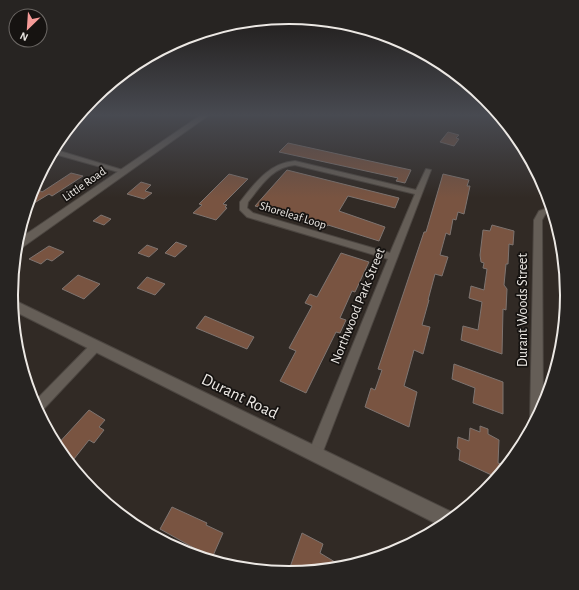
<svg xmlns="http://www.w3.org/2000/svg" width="579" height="590" font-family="'Alegreya Sans',sans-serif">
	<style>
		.building { fill: #795441; stroke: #7e7470 }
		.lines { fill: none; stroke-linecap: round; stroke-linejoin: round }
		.minor-casing { stroke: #4c4641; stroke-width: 2 }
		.tertiary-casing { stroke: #4c4641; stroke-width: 2 }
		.minor { fill: #655e57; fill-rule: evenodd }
		.tertiary { fill: #655e57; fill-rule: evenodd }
		.labels { text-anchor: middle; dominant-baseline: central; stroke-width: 3.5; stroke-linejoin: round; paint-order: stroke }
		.far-street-label { font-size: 12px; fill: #ece8e4; stroke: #161311 }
		.street-label { font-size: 14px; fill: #ece8e4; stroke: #161311 }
		.near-street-label { font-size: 17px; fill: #ece8e4; stroke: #161311 }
		.rim { fill: none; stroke: #ece8e4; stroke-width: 2 }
	</style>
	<rect width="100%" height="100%" fill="#312a25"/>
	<g class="building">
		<path d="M448 132 459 135 456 138 459 139 454 146 440 142Z"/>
		<path d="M288 143 347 156 411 170 405 183 396 181 398 178 279 152Z"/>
		<path d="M287 170 399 198 395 208 348 196 339 211 385 227 379 241 328 225 326 227 269 208 267 209 255 206Z"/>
		<path d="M71 173 83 176 52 196 49 194 26 208 30 195 39 190 42 192Z"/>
		<path d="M229 174 248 179 223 204 227 205 225 207 227 208 216 220 193 213 202 205 199 204Z"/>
		<path d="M443 174 469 180 467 186H470L464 214 458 212 456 220 453 219 450 235 446 233 440 255 448 257 442 276 435 274 428 300H429L422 325 430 327 423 354 414 350 404 386 417 392 409 427 365 407 371 388 375 390 382 370 378 369 424 232H426Z"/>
		<path d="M141 182 151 185 145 191 152 193 144 199 127 194Z"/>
		<path d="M101 215 111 219 104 225 93 221Z"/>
		<path d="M492 225 514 231 513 245 509 244 508 264H506L504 285 507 289 506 310 503 309 502 354 461 340 463 326 478 330 482 302 469 298 471 286 484 290 487 269 483 268 484 263 481 262 480 255 483 230 490 231Z"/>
		<path d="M176 242 187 246 175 257 165 253Z"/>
		<path d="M147 245 158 249 149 257 138 253Z"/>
		<path d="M49 246 64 252 52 261 47 259 41 264 29 259Z"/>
		<path d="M341 253 369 262 355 292 352 291 340 318 346 320 340 333 336 332 306 393 280 381 296 351 289 348 312 306 305 303 310 294 317 297Z"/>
		<path d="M78 275 100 284 84 299 62 289Z"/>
		<path d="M147 277 165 284 155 295 137 288Z"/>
		<path d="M205 316 254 337 247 349 196 328Z"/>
		<path d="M454 364 503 382V414L473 403 475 388 452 379Z"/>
		<path d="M89 410 105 420 99 427 104 430 94 443 89 440 70 464 56 446Z"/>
		<path d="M480 426 488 429V434L499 440 498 463 501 464 500 475 498 478 459 460 460 450 457 448 458 437 469 441 470 428 480 432Z"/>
		<path d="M172 507 207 523 206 525 223 533 212 558 160 529Z"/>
		<path d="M302 533 323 544 320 553 345 568 288 573Z"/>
	</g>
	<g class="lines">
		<g class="minor-casing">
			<g id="minor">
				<path d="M53 149 126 171 127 172 122 173 51 153Z"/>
				<path d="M295 161 416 190 426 169 431 170 322 454 320 459 315 461 310 459 308 454 388 259 247 217 240 210V202C255 183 269 163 295 161ZM295 165 415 194 390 253 253 213 247 208 248 202C261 186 272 167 295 165Z"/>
				<path d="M548 208H553L554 212 546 213 542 220 543 408 534 426 530 421 534 220 539 211Z"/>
				<path d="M96 341 100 343 102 346 100 349 39 414 33 403 92 343Z"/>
			</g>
		</g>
		<g class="tertiary-casing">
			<g id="tertiary">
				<path d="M201 115H209L20 249H16V241Z"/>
				<path d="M11 299 16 301 458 515 443 527 12 310Z"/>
			</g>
		</g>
		<use href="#minor" class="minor"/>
		<use href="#tertiary" class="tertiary"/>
	</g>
	<linearGradient id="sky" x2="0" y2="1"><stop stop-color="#1b1714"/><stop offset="0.58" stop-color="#484a51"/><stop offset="1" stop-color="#484a51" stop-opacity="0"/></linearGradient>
	<rect width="579" height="198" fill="url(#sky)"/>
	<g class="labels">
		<g class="far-street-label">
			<text transform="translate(84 184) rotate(-35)">Little Road</text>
			<text transform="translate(293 215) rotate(17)">Shoreleaf Loop</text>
		</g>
		<g class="street-label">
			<text transform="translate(358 306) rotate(-68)">Northwood Park Street</text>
			<text transform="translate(523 310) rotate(-90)">Durant Woods Street</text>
		</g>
		<g class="near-street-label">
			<text transform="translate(240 396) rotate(26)">Durant Road</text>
		</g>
	</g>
	<path d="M0 0H579V590H0ZM18 295a271 271 0 1 1 542 0a271 271 0 1 1-542 0Z" fill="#272422" fill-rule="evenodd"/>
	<path class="rim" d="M18 295a271 271 0 1 1 542 0a271 271 0 1 1-542 0Z"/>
	<g transform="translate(28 28) rotate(205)"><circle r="19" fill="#161311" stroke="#6c6865"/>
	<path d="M0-3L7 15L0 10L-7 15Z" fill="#f59b98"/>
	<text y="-6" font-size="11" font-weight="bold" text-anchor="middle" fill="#ece8e4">N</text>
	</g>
</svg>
